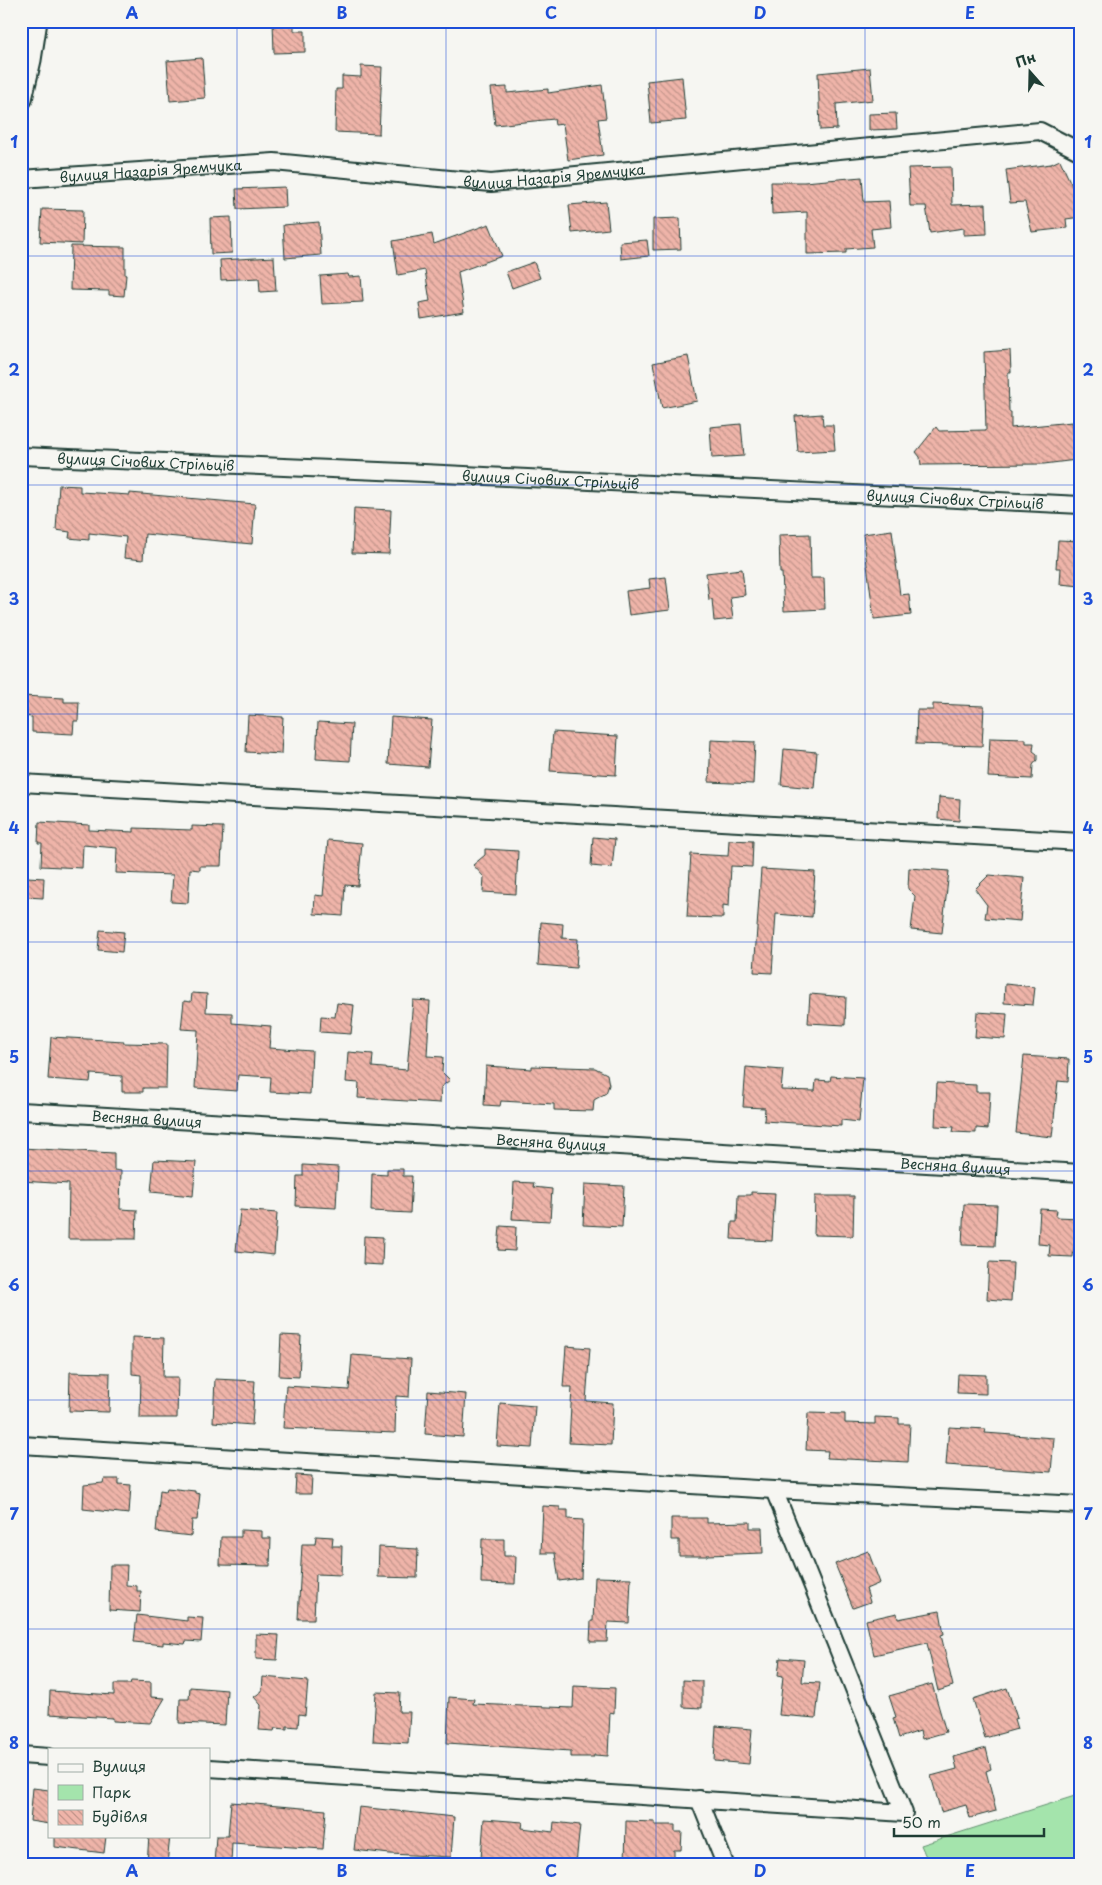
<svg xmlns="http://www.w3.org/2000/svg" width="1102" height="1885" font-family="'Playpen Sans',sans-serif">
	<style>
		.green { fill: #a4e4ac; stroke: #629070 }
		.building { fill: url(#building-back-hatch); stroke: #1f3d34 }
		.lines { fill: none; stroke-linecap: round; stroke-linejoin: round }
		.minor-casing { stroke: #1f3d34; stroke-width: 20 }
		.tertiary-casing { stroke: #1f3d34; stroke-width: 25 }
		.minor { stroke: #f6f6f2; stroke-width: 16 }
		.tertiary { stroke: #f6f6f2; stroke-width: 21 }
		.grid { fill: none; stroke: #1d4ed8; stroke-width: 1; stroke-opacity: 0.55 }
		.labels { text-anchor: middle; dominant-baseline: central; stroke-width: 5; stroke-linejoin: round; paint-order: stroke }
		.street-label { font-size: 14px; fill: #1f3d34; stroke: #f6f6f2 }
		.neatline { fill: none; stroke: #1d4ed8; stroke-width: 2 }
		.grid-label { font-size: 16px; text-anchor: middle; font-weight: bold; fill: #1d4ed8 }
	</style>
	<defs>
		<pattern id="building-back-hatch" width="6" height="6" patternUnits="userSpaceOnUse" patternTransform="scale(1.25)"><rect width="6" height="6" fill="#efb4a9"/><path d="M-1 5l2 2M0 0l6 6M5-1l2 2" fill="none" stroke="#c1948a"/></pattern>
	</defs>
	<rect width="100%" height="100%" fill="#f6f6f2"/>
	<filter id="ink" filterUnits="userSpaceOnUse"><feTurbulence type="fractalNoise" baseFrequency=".02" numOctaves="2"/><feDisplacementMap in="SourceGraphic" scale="10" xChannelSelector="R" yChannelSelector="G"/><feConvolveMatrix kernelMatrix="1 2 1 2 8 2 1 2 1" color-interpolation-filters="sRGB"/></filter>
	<g filter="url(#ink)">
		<path class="green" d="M1081 1794V1864H929L921 1845Z"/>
		<g class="building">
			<path d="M273 21H294V31H305V52L274 53Z"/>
			<path d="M202 58 205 98 170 101 167 61Z"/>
			<path d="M361 66 382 67 379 134 335 132 336 89H342V76L361 77Z"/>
			<path d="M870 68 873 100 836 104 837 129 820 130 818 73Z"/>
			<path d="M682 77 686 120 651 123 647 81Z"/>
			<path d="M602 85 606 118 598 119 603 155 568 160 563 124 555 125 554 119 495 125 491 88 507 87V93L548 89V93Z"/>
			<path d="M896 113 897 129 869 130V114Z"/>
			<path d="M1060 160 1079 201 1081 217 1066 219 1067 228 1032 232 1025 202 1010 203 1006 170 1051 164Z"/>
			<path d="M951 167 952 205 986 204 987 234 964 235V228L930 233 926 206H910L908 168Z"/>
			<path d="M862 177 864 202 889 201 891 227 871 229 873 247 846 249V253L807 254V212L772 214 771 182H804Z"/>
			<path d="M285 187 286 207 237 209 236 189Z"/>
			<path d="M606 202 609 229 572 233 569 205Z"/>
			<path d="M42 209 83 210 82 244 40 242Z"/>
			<path d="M231 217 232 253 211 254 210 218Z"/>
			<path d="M680 218 681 249 653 250V219Z"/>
			<path d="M319 222 321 255 285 258 283 225Z"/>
			<path d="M489 224 502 256 458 272 464 312 421 319 419 303 430 301 425 270 398 275 393 241 432 234 434 244Z"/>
			<path d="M647 240 649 256 621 259 620 242Z"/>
			<path d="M71 246 125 247V275H126L124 296 109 295V291L70 290Z"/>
			<path d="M274 257 276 291 260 292 259 278 221 280 220 260Z"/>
			<path d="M534 262 540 278 512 288 506 272Z"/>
			<path d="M348 274 349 277 361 276 363 302 322 304 320 276Z"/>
			<path d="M1010 350 1011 372H1008L1009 412H1011V428L1072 422 1076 460 1044 464 921 465 920 457 916 452 936 427 939 431 986 430 984 352Z"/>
			<path d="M688 356 697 401 662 408 653 363Z"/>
			<path d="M822 414 823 425H833L835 450 798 452 795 416Z"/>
			<path d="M741 424 744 456 712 458 710 427Z"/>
			<path d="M59 485 80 486V492L130 495V493L255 504 252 544 145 534 143 560 124 558 126 537 89 533V540L69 538 70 532 56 530Z"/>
			<path d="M354 508 391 510 389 554 352 553Z"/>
			<path d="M892 530 900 595 909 594 911 615 874 619 863 534Z"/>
			<path d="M810 534 811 578H824L825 609 784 611 782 573H780L779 535Z"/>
			<path d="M1058 540 1081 541V586L1060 584 1061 568H1056Z"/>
			<path d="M742 569 745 595 730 597 733 619 714 621 712 599 709 600 706 573Z"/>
			<path d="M666 577 670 610 629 615 626 591 650 588 649 579Z"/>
			<path d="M21 696 64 698V702H79L78 721H74L73 734 32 732V717L21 716Z"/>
			<path d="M933 704 984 706 982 746 916 744 917 710H933Z"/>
			<path d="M248 715 283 717 281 754 246 752Z"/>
			<path d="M391 717 432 720 428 767 388 764Z"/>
			<path d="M318 722 352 724 350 761 316 759Z"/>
			<path d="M553 732 618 736 616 775 550 771Z"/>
			<path d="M990 738 1026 739V743H1034L1033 751 1037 754V760L1033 765 1032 779 988 777Z"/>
			<path d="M711 740 755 742 753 784 709 782Z"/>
			<path d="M784 749 817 752 814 788 781 785Z"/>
			<path d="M939 797 960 799 959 821 938 819Z"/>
			<path d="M39 822 89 825V830L134 832V828L192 830V826L223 827 221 866H200V870L190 869 188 903 171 902 173 875 116 873 117 848 83 845 82 868 41 866 42 843H38Z"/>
			<path d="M593 837 615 839 612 868 591 866Z"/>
			<path d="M328 840 362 843 358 886 345 885 343 916 314 914 315 895 323 896Z"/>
			<path d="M729 840 753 841 752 867 731 866 729 906 723 905V918L687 917 691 854 728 856Z"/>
			<path d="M485 849 518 851 516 894 483 892 484 877 473 865 485 855Z"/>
			<path d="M909 868 949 871 942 933 911 930 915 896 908 889Z"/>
			<path d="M761 869 815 872 812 917 776 914 772 973 754 972Z"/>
			<path d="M989 875 1024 878 1020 921 985 918 987 905 975 889Z"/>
			<path d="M27 877 44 878 43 898 26 897Z"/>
			<path d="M541 922 563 924 562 938 578 939 576 968 538 965Z"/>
			<path d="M100 930 124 932 122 952 98 950Z"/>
			<path d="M1005 984 1035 987 1033 1005 1004 1003Z"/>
			<path d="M192 993 207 994 206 1012 232 1013V1023L271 1026 269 1048 312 1051 310 1094 270 1092 271 1077 238 1075 237 1091 195 1088 198 1030 181 1029 184 1001 191 1002Z"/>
			<path d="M810 994 846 997 845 1025 808 1023Z"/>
			<path d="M413 1000 430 1001 427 1056 443 1057 442 1072 450 1080 441 1087 440 1103 358 1098 359 1083 346 1082 348 1052 373 1054 372 1067 407 1070Z"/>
			<path d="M337 1003 354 1005 351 1034 320 1032 321 1016 335 1017Z"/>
			<path d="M977 1012 1007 1014 1005 1039 975 1037Z"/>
			<path d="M51 1037 124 1041 123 1043 167 1044 166 1088H143V1092H122V1076L91 1074 90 1082 48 1079Z"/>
			<path d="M1024 1056 1069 1059 1068 1082 1058 1081 1052 1137 1016 1133Z"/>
			<path d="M486 1066 532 1069V1066L595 1068 607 1074 609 1085 606 1093 594 1100 593 1111 554 1110V1104L501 1101 500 1106 484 1105Z"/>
			<path d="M746 1067 783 1070 781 1090 815 1091 816 1080 830 1081 831 1076 863 1078 859 1122 841 1120V1126L764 1121 765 1108 743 1107Z"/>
			<path d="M937 1083 976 1085V1092H990L988 1129 976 1128V1133L953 1132 954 1127 935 1126Z"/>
			<path d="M21 1148 114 1153V1170L121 1171 120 1209 137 1210 136 1239H68L69 1184 21 1181Z"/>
			<path d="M154 1160 196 1162 193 1196 151 1192Z"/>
			<path d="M303 1165 338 1167 336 1208 296 1206 297 1176H303Z"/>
			<path d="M387 1169H403V1176H412L410 1213 371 1211 372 1174 387 1175Z"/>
			<path d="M514 1182 534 1183 533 1187 552 1189 550 1221 512 1219Z"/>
			<path d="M585 1184 624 1186 622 1227 583 1225Z"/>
			<path d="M751 1192 775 1193 772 1241 731 1239 732 1222H737L738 1195H751Z"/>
			<path d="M815 1196H854L853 1236 814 1235Z"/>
			<path d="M964 1204 997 1205 995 1246 962 1245Z"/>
			<path d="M1040 1209 1057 1210 1056 1217 1081 1218V1248L1074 1247 1073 1257 1049 1256 1050 1245 1038 1244Z"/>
			<path d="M240 1210 277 1213 274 1255 236 1251Z"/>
			<path d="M500 1226 516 1227 515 1251 498 1250Z"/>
			<path d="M364 1236 383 1237 382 1265 363 1264Z"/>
			<path d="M989 1262 1013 1263 1011 1301 987 1299Z"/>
			<path d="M281 1335 301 1336 299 1377 279 1376Z"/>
			<path d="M132 1337 164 1338 163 1377H178L177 1418H140L141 1375 132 1374Z"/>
			<path d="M566 1346 590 1348 586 1401 613 1403 611 1445 569 1443 572 1387H563Z"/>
			<path d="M352 1355 411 1359 409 1397 396 1396 395 1433 283 1428 286 1386 349 1390Z"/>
			<path d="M70 1372 110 1373 109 1412 69 1411Z"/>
			<path d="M958 1374 986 1375V1394L957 1393Z"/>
			<path d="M215 1379 255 1381 252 1425 213 1422Z"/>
			<path d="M428 1391 466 1394 463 1437 425 1434Z"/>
			<path d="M500 1403 535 1406 532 1448 497 1446Z"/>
			<path d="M808 1413 845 1414V1423L875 1424V1417L899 1418V1424H910L908 1462 827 1458 828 1451 806 1450Z"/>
			<path d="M949 1427 986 1429 985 1433 1054 1438 1051 1472 946 1465Z"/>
			<path d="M296 1475 312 1476 311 1494H295Z"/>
			<path d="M104 1479H119V1484L131 1485 129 1514 83 1509 84 1485 103 1483Z"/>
			<path d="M167 1488 195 1491V1493L200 1494 197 1520H192L191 1536 156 1532 160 1490 166 1491Z"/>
			<path d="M543 1506 560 1507V1510H568V1519L583 1520 581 1578 559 1581 555 1553H541Z"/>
			<path d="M671 1518H707V1523L750 1522V1528H762L763 1553 707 1555V1556H679V1540H671Z"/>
			<path d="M241 1530 262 1531V1538H271L270 1566 220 1565 221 1537H241Z"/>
			<path d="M316 1536 333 1537 332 1546H342L341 1575 316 1574 314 1619H298L302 1544H315Z"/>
			<path d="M482 1539H504V1556H516L515 1584 481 1583Z"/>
			<path d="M379 1547 418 1549 417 1578 378 1577Z"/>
			<path d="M868 1551 880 1583 866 1589 870 1602 853 1608 835 1564Z"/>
			<path d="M110 1565H127L126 1585 137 1586V1591H141L140 1612 109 1610Z"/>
			<path d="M595 1577 631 1578 629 1623 608 1622 607 1642H590L591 1621H593Z"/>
			<path d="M940 1611 944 1634 941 1635 953 1686 938 1691 927 1643 874 1655 866 1620 897 1613 898 1619Z"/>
			<path d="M137 1615 187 1621V1617L203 1618 201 1642 186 1641 185 1644 163 1642V1645L134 1642Z"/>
			<path d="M256 1634 279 1635 277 1660 256 1659Z"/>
			<path d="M780 1658 804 1660 802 1682 820 1683 816 1718 779 1715 783 1676 778 1675Z"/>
			<path d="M263 1677 308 1681 305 1715 299 1714 298 1727 287 1726V1729L275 1728 274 1731 259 1730 261 1705 254 1697 262 1691Z"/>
			<path d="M683 1680 702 1681V1708L683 1707Z"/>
			<path d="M131 1681 151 1682V1697L165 1698 150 1723 113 1721V1718L49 1714 50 1691 114 1695V1684H130Z"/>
			<path d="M932 1684 946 1732 922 1739 920 1731 899 1738 893 1718 896 1717 889 1696Z"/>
			<path d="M574 1686 615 1688 614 1713 610 1712 608 1756 594 1755V1757H571V1751L447 1743 449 1697 474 1699 473 1704 573 1708Z"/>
			<path d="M190 1687 227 1690 225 1725 179 1723 180 1699H189Z"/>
			<path d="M1007 1688 1017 1718 1014 1719 1017 1729 985 1738 973 1699Z"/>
			<path d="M376 1692 400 1693 399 1712H410L408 1743 373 1741Z"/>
			<path d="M716 1726 752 1729 749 1764 714 1761Z"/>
			<path d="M986 1748 991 1769 986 1771 996 1811 970 1818 966 1805 941 1812 931 1776 957 1769 954 1757Z"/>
			<path d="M33 1788 49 1790V1824L30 1821Z"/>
			<path d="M231 1802 326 1810 323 1849 232 1843 231 1864H214L216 1836H228Z"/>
			<path d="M359 1807 454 1817 451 1857 390 1854 354 1850Z"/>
			<path d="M484 1819 523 1822 522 1828 553 1832 554 1822 580 1825 576 1864H535L481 1859Z"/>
			<path d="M626 1821 655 1822V1825H675V1832H682L681 1850H674V1860H652V1864H625Z"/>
			<path d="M55 1836H106L104 1853 55 1847Z"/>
			<path d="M149 1836H170L167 1864H147Z"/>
		</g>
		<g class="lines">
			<g class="minor-casing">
				<g id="minor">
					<path id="s1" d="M21 179 274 162 491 183 1040 131 1081 152"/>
					<path id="s2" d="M21 456 403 472 1081 505"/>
					<path d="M21 783 1081 842"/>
					<path id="s3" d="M21 1111 1081 1173"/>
					<path d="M21 1445 774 1490 1081 1505"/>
					<path d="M21 1755 49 1757"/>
					<path d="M209 1768 904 1813 774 1490"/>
					<path d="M699 1799 725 1864"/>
				</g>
			</g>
			<g class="tertiary-casing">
				<path id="tertiary" d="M21 99 30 60 36 21"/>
			</g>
			<use href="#minor" class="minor"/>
			<use href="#tertiary" class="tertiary"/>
		</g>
	</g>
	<path class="grid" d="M237 21V1864M446 21V1864M656 21V1864M865 21V1864M21 256H1081M21 485H1081M21 714H1081M21 942H1081M21 1171H1081M21 1400H1081M21 1629H1081"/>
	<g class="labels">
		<g class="street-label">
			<text stroke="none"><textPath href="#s1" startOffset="130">вулиця Назарія Яремчука</textPath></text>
			<text stroke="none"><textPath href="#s1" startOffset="535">вулиця Назарія Яремчука</textPath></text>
			<text stroke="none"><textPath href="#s2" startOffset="125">вулиця Січових Стрільців</textPath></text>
			<text stroke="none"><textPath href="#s2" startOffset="530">вулиця Січових Стрільців</textPath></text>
			<text stroke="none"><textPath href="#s2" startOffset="935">вулиця Січових Стрільців</textPath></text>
			<text stroke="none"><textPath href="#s3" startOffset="126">Весняна вулиця</textPath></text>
			<text stroke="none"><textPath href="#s3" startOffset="531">Весняна вулиця</textPath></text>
			<text stroke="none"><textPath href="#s3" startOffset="936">Весняна вулиця</textPath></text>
		</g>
	</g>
	<rect width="1102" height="1885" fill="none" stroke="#f6f6f2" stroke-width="55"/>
	<rect x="48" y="1748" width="162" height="90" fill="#f6f6f2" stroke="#a0aca6"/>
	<rect x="58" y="1764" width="25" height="8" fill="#f6f6f2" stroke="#a0aca6"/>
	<text x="92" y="1772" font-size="15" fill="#1f3d34">Вулиця</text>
	<rect x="58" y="1785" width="25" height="15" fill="#a4e4ac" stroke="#a0aca6"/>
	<text x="92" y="1798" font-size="15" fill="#1f3d34">Парк</text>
	<rect x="58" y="1810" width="25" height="15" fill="url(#building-back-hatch)" stroke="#a0aca6"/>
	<text x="92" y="1822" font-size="15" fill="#1f3d34">Будівля</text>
	<g transform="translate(1030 72) rotate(340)" stroke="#f6f6f2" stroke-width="4" paint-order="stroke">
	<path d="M0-4L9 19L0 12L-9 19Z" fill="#1f3d34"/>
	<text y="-8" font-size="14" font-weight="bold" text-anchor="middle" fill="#1f3d34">Пн</text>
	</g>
	<path d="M894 1828v8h150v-8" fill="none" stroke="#1f3d34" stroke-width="2.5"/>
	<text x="902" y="1828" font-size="15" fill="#1f3d34" stroke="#f6f6f2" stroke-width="4" paint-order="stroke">50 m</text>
	<rect x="28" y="28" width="1046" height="1830" class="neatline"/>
	<g class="grid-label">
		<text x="132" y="19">A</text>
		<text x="342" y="19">B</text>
		<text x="551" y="19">C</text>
		<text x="760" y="19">D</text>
		<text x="970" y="19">E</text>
		<text x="14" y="148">1</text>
		<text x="1088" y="148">1</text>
		<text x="14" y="376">2</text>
		<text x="1088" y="376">2</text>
		<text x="14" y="605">3</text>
		<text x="1088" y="605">3</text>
		<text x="14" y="834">4</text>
		<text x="1088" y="834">4</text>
		<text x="14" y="1063">5</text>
		<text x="1088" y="1063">5</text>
		<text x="14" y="1291">6</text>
		<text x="1088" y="1291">6</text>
		<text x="14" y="1520">7</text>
		<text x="1088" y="1520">7</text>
		<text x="14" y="1749">8</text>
		<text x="1088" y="1749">8</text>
		<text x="132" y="1877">A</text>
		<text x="342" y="1877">B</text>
		<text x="551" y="1877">C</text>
		<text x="760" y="1877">D</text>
		<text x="970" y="1877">E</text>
	</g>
</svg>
